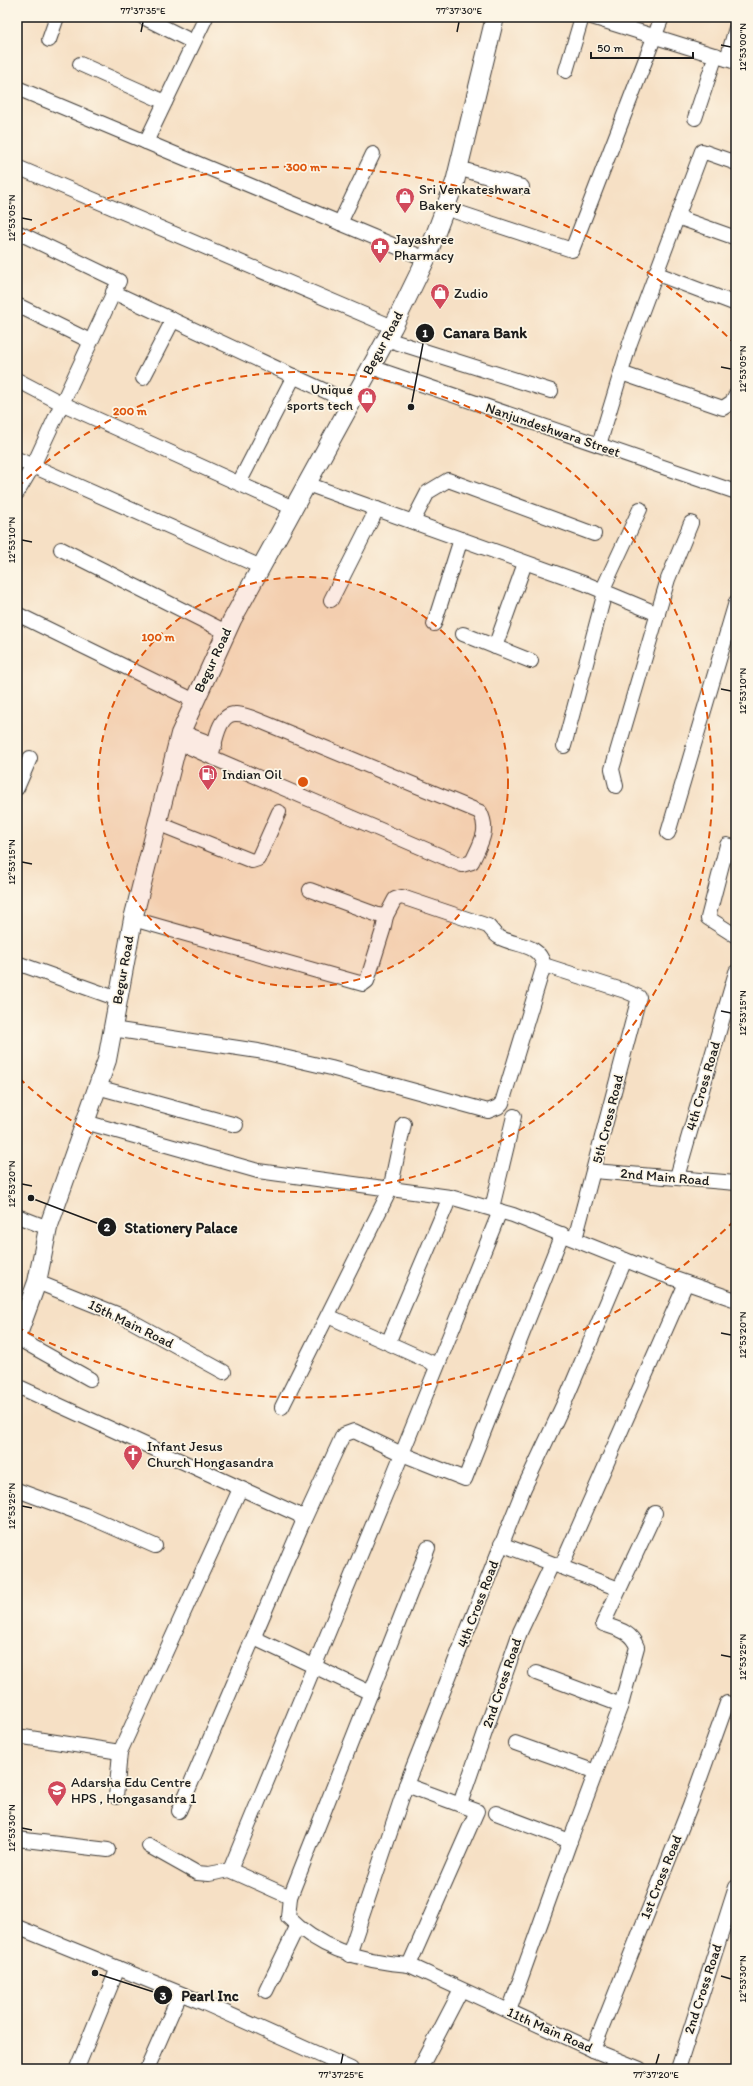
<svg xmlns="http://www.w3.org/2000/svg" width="753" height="2086" font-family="Itim,sans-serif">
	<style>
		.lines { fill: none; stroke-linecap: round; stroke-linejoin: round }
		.minor-casing { stroke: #3d3935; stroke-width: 16 }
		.major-casing { stroke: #3d3935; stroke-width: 20 }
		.minor { stroke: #fff; stroke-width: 14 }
		.major { stroke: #fff; stroke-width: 18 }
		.ticks { fill: none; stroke: #1c1c1c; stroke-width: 1.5 }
		.ring { fill: none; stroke: #de560d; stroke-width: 2; stroke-dasharray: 7 5 }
		.labels { text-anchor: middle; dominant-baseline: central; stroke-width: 3.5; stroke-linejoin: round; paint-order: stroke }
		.poi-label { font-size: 14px; fill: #1c1c1c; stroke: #fcf5e5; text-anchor: start }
		.street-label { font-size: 14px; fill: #1c1c1c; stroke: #fcf5e5 }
		.centre { fill: #de560d; stroke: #fcf5e5; stroke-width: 2 }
		.ring-label { font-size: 12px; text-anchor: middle; font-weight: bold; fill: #de560d; stroke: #fcf5e5; stroke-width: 3.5; stroke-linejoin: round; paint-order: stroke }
		.leader { fill: none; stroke: #1c1c1c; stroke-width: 1.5 }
		.callout-dot { fill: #1c1c1c; stroke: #fcf5e5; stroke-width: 1.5 }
		.mark-label { font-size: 12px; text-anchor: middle; font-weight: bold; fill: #fff }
		.callout-label { font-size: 15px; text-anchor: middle; font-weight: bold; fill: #1c1c1c; stroke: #fcf5e5; stroke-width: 3.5; stroke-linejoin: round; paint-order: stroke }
		.neatline { fill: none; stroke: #1c1c1c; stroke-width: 1.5 }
		.ticks-label { font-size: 10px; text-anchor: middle; fill: #1c1c1c }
	</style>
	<rect width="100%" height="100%" fill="#fcf5e5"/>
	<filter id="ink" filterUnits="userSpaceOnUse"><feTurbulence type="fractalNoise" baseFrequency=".025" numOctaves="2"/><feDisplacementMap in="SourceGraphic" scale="8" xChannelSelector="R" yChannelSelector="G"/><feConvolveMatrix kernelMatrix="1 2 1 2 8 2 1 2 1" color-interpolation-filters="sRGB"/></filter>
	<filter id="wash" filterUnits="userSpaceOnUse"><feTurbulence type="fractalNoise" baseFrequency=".012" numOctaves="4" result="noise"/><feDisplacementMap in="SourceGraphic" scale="16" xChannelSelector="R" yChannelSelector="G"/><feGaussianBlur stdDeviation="0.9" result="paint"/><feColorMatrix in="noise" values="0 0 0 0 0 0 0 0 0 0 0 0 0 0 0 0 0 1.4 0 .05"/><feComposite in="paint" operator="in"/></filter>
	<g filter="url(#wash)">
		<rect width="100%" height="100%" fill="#f6e0c5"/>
	</g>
	<g filter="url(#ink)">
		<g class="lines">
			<g class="minor-casing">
				<g id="minor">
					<path d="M143 17 193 42"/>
					<path d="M592 17 736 62"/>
					<path d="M49 40 57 17"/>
					<path d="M727 59 736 28"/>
					<path d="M80 64 165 102"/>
					<path d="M566 71 582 17"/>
					<path d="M17 88 426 259"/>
					<path d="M695 118 716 55"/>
					<path d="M146 142 206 17"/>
					<path d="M17 167 393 327"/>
					<path d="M458 168 522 187"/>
					<path d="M445 208 572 250 662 17"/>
					<path d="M677 217 736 238"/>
					<path d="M340 223 373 154"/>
					<path d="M17 232 119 281 33 466 17 493"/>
					<path d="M655 273 736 304"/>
					<path d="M113 292 351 403"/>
					<path d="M17 305 90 341"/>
					<path d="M386 339 551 391"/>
					<path d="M371 367 736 492"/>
					<path d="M621 373 723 408 732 402 736 394"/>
					<path d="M143 378 173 320"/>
					<path d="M17 380 61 403 293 508"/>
					<path d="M599 445 630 343 702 151 736 163"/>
					<path d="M17 459 261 567"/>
					<path d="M239 483 294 376"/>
					<path d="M307 484 586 584 658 614"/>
					<path d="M413 521 428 492 448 480 594 534"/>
					<path d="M61 549 226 632"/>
					<path d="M602 591 640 509"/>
					<path d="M331 600 377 509"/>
					<path d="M17 614 195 701"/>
					<path d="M434 624 461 539"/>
					<path d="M463 634 531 661"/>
					<path d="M495 647 525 563"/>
					<path d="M181 732 215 745"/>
					<path d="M178 742 211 757 462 865 472 862C480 844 490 831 480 812L265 723C257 720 244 713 235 714 218 714 215 744 211 757"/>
					<path d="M564 746 605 592"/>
					<path d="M616 786 612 769 668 579 691 523"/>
					<path d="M17 788 30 758"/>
					<path d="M157 823 252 861 258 859 279 812"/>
					<path d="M668 833 736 602"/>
					<path d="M736 848 727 845 708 918 736 936"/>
					<path d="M310 890 378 915 386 916 395 899 402 897 488 926C491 929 495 935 499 937 516 947 538 942 544 965L625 991 639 997 575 1239"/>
					<path d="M133 919 363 984 367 981 383 930 386 916"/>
					<path d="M17 963 118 999"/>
					<path d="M112 1029 258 1051 331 1068 488 1111 498 1107 502 1103 544 965"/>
					<path d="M97 1087 236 1125"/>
					<path d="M85 1122 258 1171 450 1197 513 1215 658 1273 736 1300"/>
					<path d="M594 1171 736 1183"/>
					<path d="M677 1177 736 972"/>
					<path d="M492 1208 514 1116"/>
					<path d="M17 1216 48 1228"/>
					<path d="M37 1282 122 1316 224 1372"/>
					<path d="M328 1316 437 1365"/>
					<path d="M17 1338 90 1379"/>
					<path d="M388 1343 450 1197"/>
					<path d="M17 1386 299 1515 303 1522"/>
					<path d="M282 1407 390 1190 404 1124"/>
					<path d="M17 1490 85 1515 155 1546"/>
					<path d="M501 1544 619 1589"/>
					<path d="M428 1548 290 1897 288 1917C320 1950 366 1962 409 1965L593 2050 640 2069"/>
					<path d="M561 1567 686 1283"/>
					<path d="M254 1638 371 1693"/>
					<path d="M536 1673 621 1705"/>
					<path d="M17 1736 120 1752"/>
					<path d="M515 1743 596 1772"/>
					<path d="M406 1785 477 1811 409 1965"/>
					<path d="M116 1797 120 1752 240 1489"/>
					<path d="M460 1804 520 1632 552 1564"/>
					<path d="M179 1811 303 1522 343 1435 354 1431 402 1454 465 1479 562 1234"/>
					<path d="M496 1813 570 1841 621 1705 637 1647C631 1631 618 1629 603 1624L655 1513"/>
					<path d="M17 1839 108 1850"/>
					<path d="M149 1846 197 1873 209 1874 230 1870 290 1897"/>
					<path d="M230 1870 393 1476 500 1211"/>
					<path d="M17 1927 204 2003 351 2069"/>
					<path d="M349 1955 406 1785 489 1576 524 1488 566 1399 625 1260"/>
					<path d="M266 1991 297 1927"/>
					<path d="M509 2011 570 1841"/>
					<path d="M593 2050 690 1806 727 1703"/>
					<path d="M77 2068 118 1968"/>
					<path d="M147 2069 180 1994"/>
					<path d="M420 2069 461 1990"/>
					<path d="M678 2069 736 1887"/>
				</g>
			</g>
			<g class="major-casing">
				<path id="major" d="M17 1337 37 1282 48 1228 107 1060 133 919 180 734 232 620 393 327 426 259 455 182 495 17"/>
			</g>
			<use href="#minor" class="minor"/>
			<use href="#major" class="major"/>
		</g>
	</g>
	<path class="ticks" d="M141 32 143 22M457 32 459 22M721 45 731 47M22 218 32 220M721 367 731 369M22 540 32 542M721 689 731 691M22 862 32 864M721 1011 731 1013M22 1184 32 1186M721 1333 731 1335M22 1506 32 1508M721 1655 731 1657M22 1828 32 1830M721 1976 731 1979M341 2064 343 2054M656 2064 659 2054"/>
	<circle cx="303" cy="782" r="205" fill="#de560d" fill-opacity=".12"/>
	<g class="ring">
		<circle cx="303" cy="782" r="205"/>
		<path d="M18 487A410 410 0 1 1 18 1077"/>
		<path d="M734 1221A615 615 0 0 1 19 1328M19 236A615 615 0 0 1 734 343"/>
	</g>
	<defs>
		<g id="shop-pin" transform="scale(1)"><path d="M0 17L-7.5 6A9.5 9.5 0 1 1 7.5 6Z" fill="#d1495b" stroke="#fcf5e5"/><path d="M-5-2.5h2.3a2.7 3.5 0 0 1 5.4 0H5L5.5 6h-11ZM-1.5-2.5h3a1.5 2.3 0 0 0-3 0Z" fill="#fff"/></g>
		<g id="pharmacy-pin" transform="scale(1)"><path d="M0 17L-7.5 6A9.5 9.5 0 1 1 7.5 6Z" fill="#d1495b" stroke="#fcf5e5"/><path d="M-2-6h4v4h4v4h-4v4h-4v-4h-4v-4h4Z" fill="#fff"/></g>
		<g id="fuel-pin" transform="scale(1)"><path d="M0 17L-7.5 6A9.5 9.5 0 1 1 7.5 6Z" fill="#d1495b" stroke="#fcf5e5"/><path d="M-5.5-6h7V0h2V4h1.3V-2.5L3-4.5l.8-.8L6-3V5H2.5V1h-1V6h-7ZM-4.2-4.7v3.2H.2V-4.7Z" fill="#fff"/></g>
		<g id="church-pin" transform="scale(1)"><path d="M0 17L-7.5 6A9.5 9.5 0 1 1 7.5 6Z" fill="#d1495b" stroke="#fcf5e5"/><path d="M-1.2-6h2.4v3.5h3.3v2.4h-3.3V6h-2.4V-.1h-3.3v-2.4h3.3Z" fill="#fff"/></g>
		<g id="school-pin" transform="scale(1)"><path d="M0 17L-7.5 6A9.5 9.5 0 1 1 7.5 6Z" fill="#d1495b" stroke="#fcf5e5"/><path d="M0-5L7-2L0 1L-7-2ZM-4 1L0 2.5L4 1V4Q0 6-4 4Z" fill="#fff"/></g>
	</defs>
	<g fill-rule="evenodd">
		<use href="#shop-pin" x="405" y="197"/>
		<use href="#pharmacy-pin" x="380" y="247"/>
		<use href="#shop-pin" x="440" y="293"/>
		<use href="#shop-pin" x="367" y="397"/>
		<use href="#fuel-pin" x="208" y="774"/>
		<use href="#church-pin" x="133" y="1454"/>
		<use href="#school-pin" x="57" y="1790"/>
	</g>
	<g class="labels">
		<g class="poi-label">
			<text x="419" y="189">Sri Venkateshwara<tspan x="419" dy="16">Bakery</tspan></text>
			<text x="394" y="239">Jayashree<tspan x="394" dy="16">Pharmacy</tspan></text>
			<text x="454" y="293">Zudio</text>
			<text x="353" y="389" text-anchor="end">Unique<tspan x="353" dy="16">sports tech</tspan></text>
			<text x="222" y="774">Indian Oil</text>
			<text x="147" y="1446">Infant Jesus<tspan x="147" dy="16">Church Hongasandra</tspan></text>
			<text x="71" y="1782">Adarsha Edu Centre<tspan x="71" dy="16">HPS , Hongasandra 1</tspan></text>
		</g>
		<g class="street-label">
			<text transform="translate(383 343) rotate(-62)">Begur Road</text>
			<text transform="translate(553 430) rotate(19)">Nanjundeshwara Street</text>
			<text transform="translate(213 660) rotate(-65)">Begur Road</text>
			<text transform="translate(123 970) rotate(-80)">Begur Road</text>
			<text transform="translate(703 1086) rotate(-74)">4th Cross Road</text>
			<text transform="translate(608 1119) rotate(-76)">5th Cross Road</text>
			<text transform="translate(665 1177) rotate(5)">2nd Main Road</text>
			<text transform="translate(131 1324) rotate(26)">15th Main Road</text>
			<text transform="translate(478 1604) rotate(-69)">4th Cross Road</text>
			<text transform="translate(502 1683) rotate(-71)">2nd Cross Road</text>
			<text transform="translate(661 1877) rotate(-68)">1st Cross Road</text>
			<text transform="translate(703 1989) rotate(-72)">2nd Cross Road</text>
			<text transform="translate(550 2030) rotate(24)">11th Main Road</text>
		</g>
	</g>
	<circle cx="303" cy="782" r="6" class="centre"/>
	<g class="ring-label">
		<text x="303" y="171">300 m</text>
		<text x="130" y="415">200 m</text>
		<text x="158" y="641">100 m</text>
	</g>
	<path class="leader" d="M411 407L425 333M31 1198L107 1227M95 1973L163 1995"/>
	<g class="callout-dot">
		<circle cx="411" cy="407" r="4"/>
		<circle cx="31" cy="1198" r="4"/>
		<circle cx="95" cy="1973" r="4"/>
		<circle cx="425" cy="333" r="10"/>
		<circle cx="107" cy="1227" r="10"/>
		<circle cx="163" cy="1995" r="10"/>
	</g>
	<g class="mark-label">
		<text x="425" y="337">1</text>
		<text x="107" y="1231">2</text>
		<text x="163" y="2000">3</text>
	</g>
	<g class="callout-label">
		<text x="485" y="338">Canara Bank</text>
		<text x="181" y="1233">Stationery Palace</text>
		<text x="210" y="2001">Pearl Inc</text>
	</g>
	<rect width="753" height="2086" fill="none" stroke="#fcf5e5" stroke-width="44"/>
	<path d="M591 52v6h102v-6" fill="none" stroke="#1c1c1c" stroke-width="2"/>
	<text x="597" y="52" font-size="12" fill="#1c1c1c" stroke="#fcf5e5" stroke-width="3" paint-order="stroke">50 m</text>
	<rect x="22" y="22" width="709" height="2042" class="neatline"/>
	<g class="ticks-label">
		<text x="143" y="14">77°37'35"E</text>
		<text x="459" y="14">77°37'30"E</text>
		<text transform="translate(742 47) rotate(-90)" y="4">12°53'00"N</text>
		<text transform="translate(11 218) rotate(-90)" y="4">12°53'05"N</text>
		<text transform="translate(742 369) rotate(-90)" y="4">12°53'05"N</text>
		<text transform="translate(11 540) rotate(-90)" y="4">12°53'10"N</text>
		<text transform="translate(742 691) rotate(-90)" y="4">12°53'10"N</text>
		<text transform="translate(11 862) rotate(-90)" y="4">12°53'15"N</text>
		<text transform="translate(742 1013) rotate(-90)" y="4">12°53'15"N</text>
		<text transform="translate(11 1184) rotate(-90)" y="4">12°53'20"N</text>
		<text transform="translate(742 1335) rotate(-90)" y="4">12°53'20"N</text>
		<text transform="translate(11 1506) rotate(-90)" y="4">12°53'25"N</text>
		<text transform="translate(742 1657) rotate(-90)" y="4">12°53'25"N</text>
		<text transform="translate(11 1828) rotate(-90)" y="4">12°53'30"N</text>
		<text transform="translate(742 1979) rotate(-90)" y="4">12°53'30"N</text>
		<text x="341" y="2078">77°37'25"E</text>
		<text x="656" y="2078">77°37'20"E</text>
	</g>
</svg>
